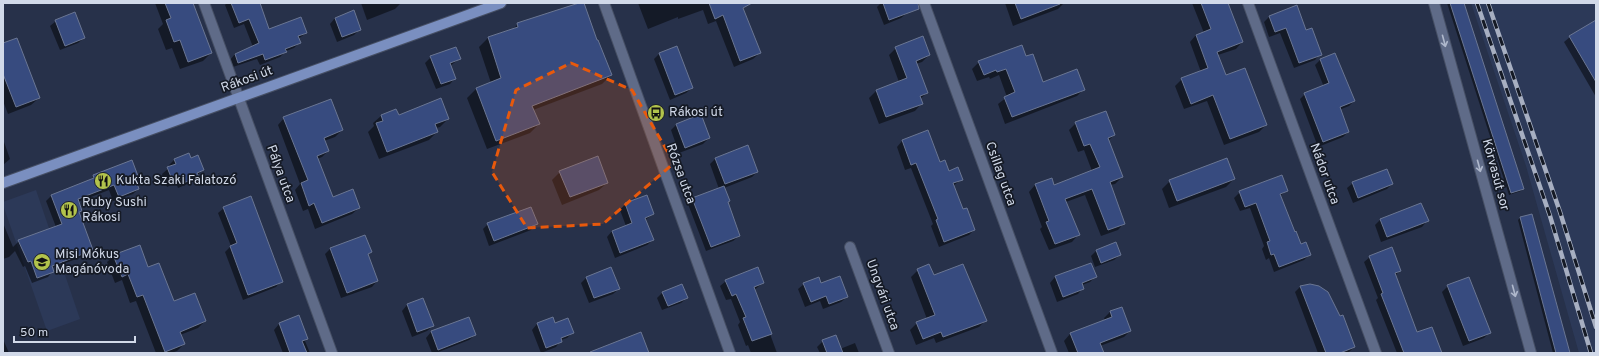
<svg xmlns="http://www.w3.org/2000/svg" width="1599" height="356" font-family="Overpass,sans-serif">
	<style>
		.built { fill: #2c3958 }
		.shadow { fill: #0007 }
		.building { fill: #374b7f; stroke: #6a7693 }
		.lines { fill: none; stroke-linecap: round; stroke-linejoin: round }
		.minor-casing { stroke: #464f64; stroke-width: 12 }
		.major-casing { stroke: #464f64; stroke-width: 12 }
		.minor { stroke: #5f6b88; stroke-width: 10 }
		.major { stroke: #7a8fc0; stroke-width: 10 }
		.rail-casing { stroke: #a7afc1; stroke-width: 4.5 }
		.rail { stroke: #151a25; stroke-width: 3; stroke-dasharray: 9; stroke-linecap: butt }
		.oneway { stroke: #afb8cc }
		.marked { fill: #e8590c; fill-opacity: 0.2; stroke: #e8590c; stroke-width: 3; stroke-dasharray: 8 5; stroke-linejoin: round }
		.labels { text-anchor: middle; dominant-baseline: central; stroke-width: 3.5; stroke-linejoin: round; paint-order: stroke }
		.street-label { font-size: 13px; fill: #d1d9e9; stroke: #151a25 }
		.poi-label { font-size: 13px; fill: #d1d9e9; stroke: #151a25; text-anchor: start }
	</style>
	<rect width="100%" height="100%" fill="#27314a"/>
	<g class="built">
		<path d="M1471 3H1596V353H1579L1526 166Z"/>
		<path d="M36 190 80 319 47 331 3 205V202Z"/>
	</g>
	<g class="shadow">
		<path d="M155 3H192L211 53 203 61 180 69 172 48 166 50 158 29 163 24Z"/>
		<path d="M227 3H259L269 30 306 33 298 39 300 42 294 48 286 51 280 57 260 65 257 59 233 67 230 60 235 54 253 47 244 24 234 28 225 5Z"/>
		<path d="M361 3H401L395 9 367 20Z"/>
		<path d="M583 3 596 41 611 75 602 84 533 110 539 124 530 133 487 149 467 98 476 89 491 83 479 47 488 38 512 30 518 24Z"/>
		<path d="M638 3H746L747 5 743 9 760 53 753 59 734 67 716 21 708 24 703 10 678 19V17L648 29Z"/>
		<path d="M881 3H903L907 13 901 18 884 25 877 7Z"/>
		<path d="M1005 3H1064L1058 9 1013 26Z"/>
		<path d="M1192 3H1227L1242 42 1236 49 1218 55 1225 76 1266 125 1259 132 1224 145 1207 101 1184 109 1175 86 1182 79 1201 72 1190 42 1196 35 1204 33Z"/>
		<path d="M1447 3H1463L1523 188 1521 191 1509 195Z"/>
		<path d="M1296 6 1306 31 1320 54 1315 60 1294 68 1280 33 1269 37 1264 22 1269 17Z"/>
		<path d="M335 18 360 29 354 35 337 42 330 24Z"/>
		<path d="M56 21 84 38 78 43 60 50 50 26Z"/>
		<path d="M1596 21V97L1564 42 1570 37Z"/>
		<path d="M3 44 39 98 31 105 8 114 3 101Z"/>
		<path d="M896 48 929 55 922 62 916 64 927 93 920 99 922 103 915 111 879 124 869 98 876 91 899 82 889 55Z"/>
		<path d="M659 54 692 88 686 93 670 100 654 59Z"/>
		<path d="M1335 55 1354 101 1349 106 1339 110 1348 132 1343 137 1318 147 1300 99 1305 94 1324 87 1315 65 1320 60Z"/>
		<path d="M431 57 459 59 450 66 455 78 450 84 436 89 425 63Z"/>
		<path d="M1026 58 1043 83 1084 89 1077 96 1005 124 998 104 1007 97 999 75 990 79 989 77 977 81 972 69 979 62Z"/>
		<path d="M396 110 398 116 448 119 440 127 436 128 437 132 429 140 379 159 368 132 374 126 373 123 381 116Z"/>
		<path d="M700 116 709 138 703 144 679 153 671 130 676 125Z"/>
		<path d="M284 118 342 130 335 137 324 141 328 151 322 157 317 159 332 198 359 208 352 214 315 229 308 209 303 211 295 190 300 184 278 125Z"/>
		<path d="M1076 123 1114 135 1108 141 1122 177 1115 184 1110 185 1124 223 1118 230 1101 236 1085 195 1066 202 1078 235 1072 242 1049 250 1040 229 1042 227 1029 192 1035 185 1051 179 1054 186 1092 171 1084 150 1078 152 1069 130Z"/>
		<path d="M928 131 940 163 948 172 962 179 953 186 963 211 974 230 969 235 939 247 931 226 933 224 911 168 905 170 897 147 902 141Z"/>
		<path d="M3 139 10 159 3 165Z"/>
		<path d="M191 159 202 170 197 176V177L192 182 178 188 176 183 167 187 162 174 170 167 169 165 174 160Z"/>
		<path d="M715 159 757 172 752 177 724 188 729 201 727 203 739 236 733 241 706 251 688 204 693 199 719 189 710 164Z"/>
		<path d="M560 172 607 183 599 190 562 205 552 180Z"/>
		<path d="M94 176H137L134 179 138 189 133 194 113 201 109 190 78 202 81 210 78 214 92 250 87 255 52 268 53 271 48 277 32 283 25 266 23 267 15 251 9 257 3 259V223L13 247 19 241 56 227 46 201 51 196 89 182Z"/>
		<path d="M1234 179 1226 187 1169 208 1162 189 1170 181Z"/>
		<path d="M1353 183 1392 184 1387 189 1353 203 1347 188Z"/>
		<path d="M1287 190 1280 196 1294 233 1301 245 1309 255 1304 260 1274 272 1269 258 1266 260 1262 249 1264 246 1250 208 1240 211 1234 198 1240 192Z"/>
		<path d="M646 196 653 214 645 220 653 240 647 245 615 258 607 237 612 231 626 226 620 210 625 204Z"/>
		<path d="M1421 204 1427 221 1422 227 1381 242 1375 225 1380 220Z"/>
		<path d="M224 208 281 281 276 287 243 300 225 252 231 246 218 213Z"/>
		<path d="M1531 215 1569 353H1553L1518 220 1520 218Z"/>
		<path d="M488 224H536L531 230 489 246 483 229Z"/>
		<path d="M1115 243 1120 255 1114 260 1095 267 1091 256 1096 251Z"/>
		<path d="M330 249 371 252 367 255 377 281 372 287 341 298 325 254Z"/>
		<path d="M114 256 147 268 173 303 205 321 198 328 180 335 184 344 177 351 171 353H156L136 301 130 303 122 280 115 283 107 262Z"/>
		<path d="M1370 257 1400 270 1395 276 1417 333 1438 353H1397L1376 300 1378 298 1364 262Z"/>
		<path d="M1090 264 1095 277 1090 282 1082 285 1083 288 1078 294 1057 302 1050 283 1055 277Z"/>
		<path d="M918 270 933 276 986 320 979 327 936 343 934 338 916 345 910 330 917 323 927 319 911 277Z"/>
		<path d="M586 278 619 289 613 294 589 303 581 283Z"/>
		<path d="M726 281 763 283 754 290 777 353H751L748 345 746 346 738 325 740 322 731 299 726 300 720 286Z"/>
		<path d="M804 284H820L847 297 841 302 823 309 820 301 805 307 798 289Z"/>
		<path d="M1310 285 1354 347 1348 353H1318L1295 292 1300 287Z"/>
		<path d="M1448 286 1489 333 1484 338 1463 346 1442 292Z"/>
		<path d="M663 292 687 298 681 303 662 310 657 298Z"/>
		<path d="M423 300 433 326 427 331 412 337 402 311 407 305Z"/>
		<path d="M1110 312 1130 331 1124 337 1100 346 1103 353H1069L1064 341 1070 334 1105 321 1104 318Z"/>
		<path d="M298 317 307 339 305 341 310 353H283L274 330 279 324Z"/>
		<path d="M468 318 475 335 469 340 436 353H432L426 338 431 332Z"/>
		<path d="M552 319 555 324 573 332 567 338 561 340 556 347 541 353 532 330 537 324Z"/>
		<path d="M3 339 9 353H3Z"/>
		<path d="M823 341 840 349 855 343 859 353H820L817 347Z"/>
	</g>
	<g class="building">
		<path d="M165 3H193L212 53 188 62 180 40 174 42 166 20 171 18Z"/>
		<path d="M231 3H260L269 29 301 17 307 33 298 36 301 43 285 49 287 52 265 60 263 54 238 63 235 54 259 43 249 19 239 23Z"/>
		<path d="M579 3H584L597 40H598L612 75 532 106 540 124 496 141 476 88 501 78 488 37 518 27 517 23Z"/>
		<path d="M709 3H752L743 8 761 53 740 61 723 15 715 19Z"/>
		<path d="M883 3H918L919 9 889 20Z"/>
		<path d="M1015 3H1059L1060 4 1021 19Z"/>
		<path d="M1201 3H1228L1243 42 1217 52 1226 75 1245 68 1267 125 1230 139 1213 95 1191 104 1181 78 1208 68 1196 35 1211 29Z"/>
		<path d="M1450 3H1464L1524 189 1511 193Z"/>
		<path d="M1297 5 1306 30 1312 28 1322 55 1299 63 1286 28 1275 32 1269 16Z"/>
		<path d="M354 10 361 30 342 37 335 18Z"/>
		<path d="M75 12 85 38 65 46 55 20Z"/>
		<path d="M1596 20V82L1569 36Z"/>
		<path d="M923 36 930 55 916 61 928 93 920 96 923 104 886 117 876 90 907 78 895 47Z"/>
		<path d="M17 38 40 98 16 107 3 74V43Z"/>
		<path d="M1022 45 1026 56 1033 54 1043 82 1077 69 1085 90 1012 117 1004 97 1015 92 1006 69 997 72 996 70 984 75 978 61Z"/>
		<path d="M677 46 693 88 675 95 659 53Z"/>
		<path d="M456 47 461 59 450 63 456 79 441 84 430 56Z"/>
		<path d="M1335 53 1355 101 1340 107 1349 132 1323 142 1304 93 1329 83 1320 59Z"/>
		<path d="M441 98 449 119 435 124 438 132 387 152 376 123 383 121 381 115 396 109 399 115Z"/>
		<path d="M331 99 343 130 324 138 329 151 317 156 333 197 353 189 360 208 322 223 314 203 309 206 301 183 308 180 283 117Z"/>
		<path d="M1106 111 1115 135 1108 138 1123 177 1110 182 1125 224 1108 230 1092 189 1065 199 1080 235 1055 244 1046 222 1049 221 1035 184 1052 178 1054 185 1100 167 1090 144 1084 146 1075 122Z"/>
		<path d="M701 114 710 138 685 148 676 124Z"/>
		<path d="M928 130 940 162 945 160 949 171 958 167 963 180 953 183 963 209 967 208 975 230 944 242 936 220 938 219 916 163 911 165 902 140Z"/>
		<path d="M748 145 758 172 725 184 715 158Z"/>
		<path d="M189 153 191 158 198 155 204 170 197 173 199 177 183 183 181 179 173 182 167 167 176 164 174 159Z"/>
		<path d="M598 156 608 183 570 197 559 171Z"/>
		<path d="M1227 158 1235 179 1177 201 1169 180Z"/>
		<path d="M132 160 138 176 135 178 139 189 119 197 114 185 78 199 82 211 79 212 93 250 52 266 54 272 37 278 31 261 28 262 18 240 62 224 51 195 94 178 93 175Z"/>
		<path d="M1387 169 1393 184 1358 198 1352 182Z"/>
		<path d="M1282 175 1288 191 1280 194 1295 232 1296 231 1301 244 1306 242 1311 255 1279 267 1274 254 1271 255 1267 242 1270 241 1256 203 1245 207 1239 191Z"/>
		<path d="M724 186 730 201 728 202 740 236 711 247 692 198Z"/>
		<path d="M647 195 654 214 645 218 654 240 620 253 612 231 632 223 625 203Z"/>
		<path d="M251 196 283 282 248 295 230 246 237 243 223 207Z"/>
		<path d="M1421 203 1429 221 1387 237 1380 219Z"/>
		<path d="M531 207 538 224 494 241 487 223Z"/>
		<path d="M1532 214 1570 353H1556L1520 217Z"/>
		<path d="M365 235 372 252 368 254 378 281 347 293 330 248Z"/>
		<path d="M1116 242 1121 255 1101 263 1096 250Z"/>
		<path d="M140 245 148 267 159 263 174 301 195 293 206 321 180 332 185 344 165 352 143 295 137 297 128 274 122 277 113 255Z"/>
		<path d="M1392 247 1401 271 1395 273 1417 332 1432 327 1442 353H1404L1381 294 1383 293 1369 256Z"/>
		<path d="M1091 263 1097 277 1082 283 1084 289 1063 297 1055 276Z"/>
		<path d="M929 264 934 275 963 264 987 321 943 337 941 332 923 339 916 322 935 315 917 269Z"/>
		<path d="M611 267 620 289 594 298 586 277Z"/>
		<path d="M758 267 764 283 754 287 772 334 752 341 743 318 746 317 736 294 732 296 725 280Z"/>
		<path d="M840 276 848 297 829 304 826 296 811 302 803 283 819 277 821 283Z"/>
		<path d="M1469 277 1491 333 1469 341 1447 285Z"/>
		<path d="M682 284 688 298 668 306 662 292Z"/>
		<path d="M1310 284 1319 286 1328 292 1340 316 1343 315 1355 347 1340 353H1326L1300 286Z"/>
		<path d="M423 298 434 326 417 332 407 304Z"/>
		<path d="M1122 307 1131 331 1100 343 1104 353H1078L1070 333 1112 317 1110 311Z"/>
		<path d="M299 315 308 339 302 341 307 353H290L279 323Z"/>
		<path d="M469 317 476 335 438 350 431 331Z"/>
		<path d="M553 317 555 323 568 318 574 333 561 338 562 342 546 348 537 323Z"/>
		<path d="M641 332 649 353H590V352Z"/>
		<path d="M836 335 843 353H827L822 340Z"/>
	</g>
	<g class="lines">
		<g class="minor-casing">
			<g id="minor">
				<path d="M204 3 332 353"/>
				<path d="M604 3 730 353"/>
				<path d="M924 3 1052 353"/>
				<path d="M1248 3 1376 353"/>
				<path d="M1434 3 1531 353"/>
				<path d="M850 247 889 353"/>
			</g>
		</g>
		<g class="major-casing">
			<path id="major" d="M3 183 501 3"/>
		</g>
		<use href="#minor" class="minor"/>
		<use href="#major" class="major"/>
		<g class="rail-casing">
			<g id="rail">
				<path d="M1477 3 1550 216 1591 353"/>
				<path d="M1488 3 1560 212 1596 327"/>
			</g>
		</g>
		<use href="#rail" class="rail"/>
	</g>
	<defs><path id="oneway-shaft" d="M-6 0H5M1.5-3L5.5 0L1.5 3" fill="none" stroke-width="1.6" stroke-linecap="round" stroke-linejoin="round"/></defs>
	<g class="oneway">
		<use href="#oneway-shaft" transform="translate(1444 41) rotate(75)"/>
		<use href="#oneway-shaft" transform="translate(1479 166) rotate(75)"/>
		<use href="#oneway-shaft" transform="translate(1514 291) rotate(75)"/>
	</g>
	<path class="marked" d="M571 63 632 90 674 163 603 224 527 228 492 172 516 90Z"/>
	<defs>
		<g id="bus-disc" transform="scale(0.9)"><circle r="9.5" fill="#b2c34c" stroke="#151a25"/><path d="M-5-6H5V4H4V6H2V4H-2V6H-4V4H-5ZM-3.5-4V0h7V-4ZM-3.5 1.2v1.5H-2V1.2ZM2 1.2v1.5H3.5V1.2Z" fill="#111"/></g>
		<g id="restaurant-disc" transform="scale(0.9)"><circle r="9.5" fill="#b2c34c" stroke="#151a25"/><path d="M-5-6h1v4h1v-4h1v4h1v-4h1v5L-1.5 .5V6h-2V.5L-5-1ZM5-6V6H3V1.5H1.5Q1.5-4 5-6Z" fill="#111"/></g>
		<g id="school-disc" transform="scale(0.9)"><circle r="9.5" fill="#b2c34c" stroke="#151a25"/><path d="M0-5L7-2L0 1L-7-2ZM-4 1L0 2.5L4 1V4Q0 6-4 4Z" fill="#111"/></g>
	</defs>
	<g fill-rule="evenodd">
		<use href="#bus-disc" x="656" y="113"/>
		<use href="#restaurant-disc" x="103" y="181"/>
		<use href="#restaurant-disc" x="69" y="210"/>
		<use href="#school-disc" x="42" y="262"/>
	</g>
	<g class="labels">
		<g class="street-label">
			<text transform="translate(247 80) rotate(-20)">Rákosi út</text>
			<text transform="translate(280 174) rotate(70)">Pálya utca</text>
			<text transform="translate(680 174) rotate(70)">Rózsa utca</text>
			<text transform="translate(1000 174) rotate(70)">Csillag utca</text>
			<text transform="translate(1324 174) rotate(70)">Nádor utca</text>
			<text transform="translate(1495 175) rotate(75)">Körvasút sor</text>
			<text transform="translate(882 295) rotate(70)">Ungvári utca</text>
		</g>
		<g class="poi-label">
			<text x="669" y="113">Rákosi út</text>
			<text x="116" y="181">Kukta Szaki Falatozó</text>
			<text x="82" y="203">Ruby Sushi<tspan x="82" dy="15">Rákosi</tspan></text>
			<text x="55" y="255">Misi Mókus<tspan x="55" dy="15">Magánóvoda</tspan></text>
		</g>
	</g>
	<rect width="1599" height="356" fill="none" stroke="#d1d9e9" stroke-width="8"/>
	<path d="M14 336v6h121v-6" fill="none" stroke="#d1d9e9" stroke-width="2"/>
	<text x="20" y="336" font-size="12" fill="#d1d9e9" stroke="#151a25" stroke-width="3" paint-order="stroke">50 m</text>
</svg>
